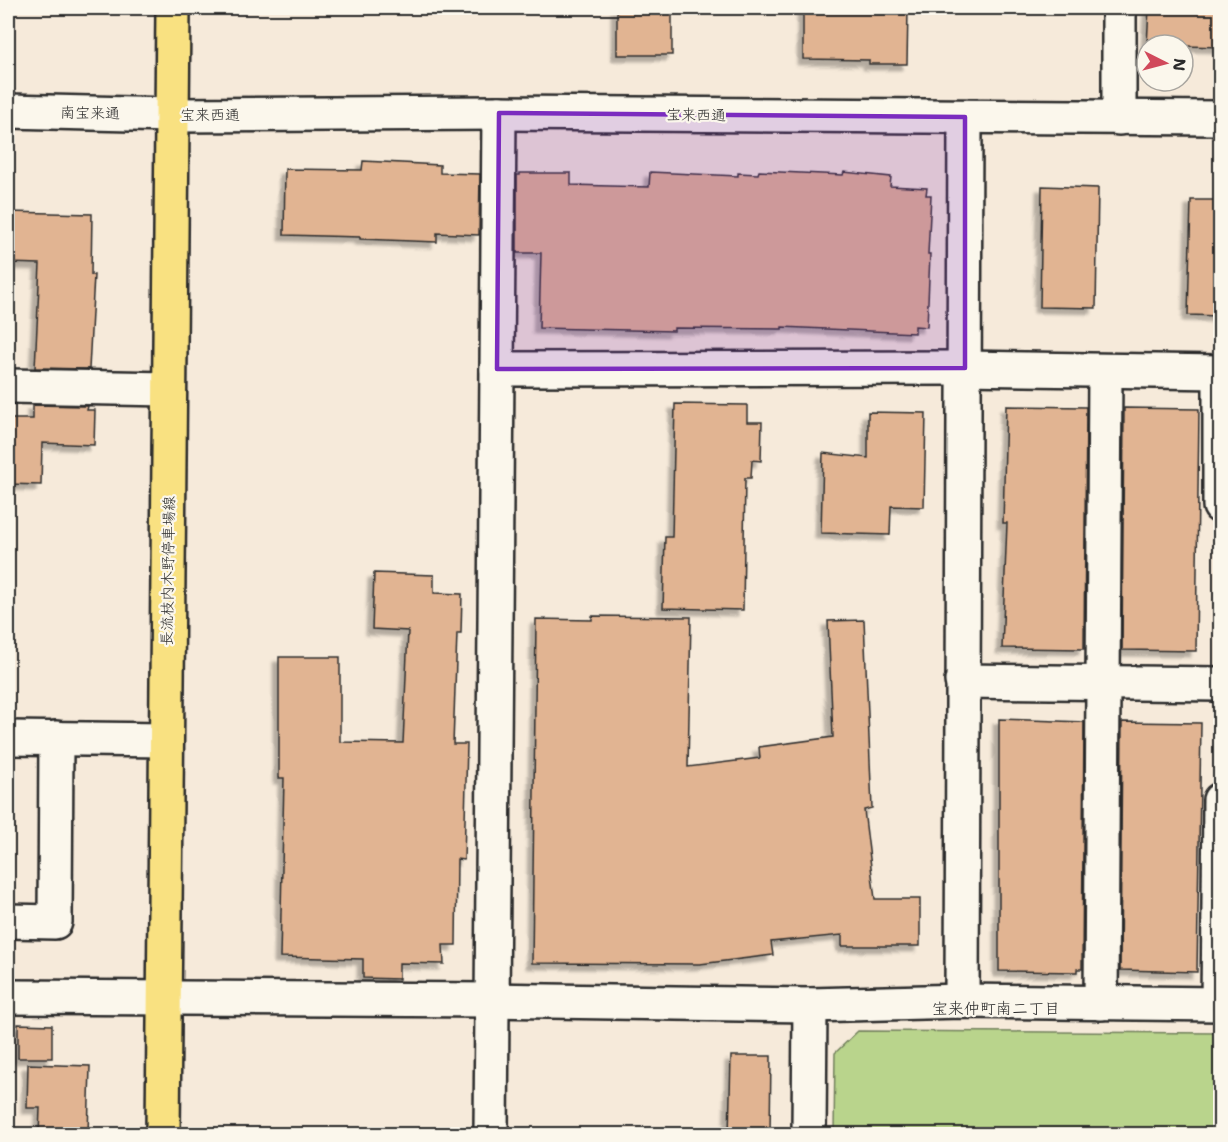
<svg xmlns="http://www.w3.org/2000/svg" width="1228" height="1142" font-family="'Shantell Sans','Klee One',sans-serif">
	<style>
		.green { fill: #b9d48c; stroke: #72805c; stroke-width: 1.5 }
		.building { fill: #e1b492; stroke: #2b2b2b; stroke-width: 1.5; filter: url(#shadow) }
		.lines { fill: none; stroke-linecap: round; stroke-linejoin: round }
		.minor-casing { stroke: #2b2b2b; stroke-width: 38 }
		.major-casing { stroke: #2b2b2b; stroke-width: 38 }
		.minor { stroke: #fbf7ec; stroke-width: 33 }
		.major { stroke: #f9e181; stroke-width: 33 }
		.marked { fill: #7b2cbf; fill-opacity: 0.2; stroke: #7b2cbf; stroke-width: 4.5; stroke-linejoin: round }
		.labels { text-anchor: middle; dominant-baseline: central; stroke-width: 4.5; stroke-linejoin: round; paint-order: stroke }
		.street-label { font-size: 15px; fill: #2b2b2b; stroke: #fbf7ec }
		.neighbourhood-label { font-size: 16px; fill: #2b2b2b; stroke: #fbf7ec }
	</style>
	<defs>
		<filter id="shadow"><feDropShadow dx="-5.5" dy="5.5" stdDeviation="1.5" flood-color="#0004"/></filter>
	</defs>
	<rect width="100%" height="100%" fill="#f6eada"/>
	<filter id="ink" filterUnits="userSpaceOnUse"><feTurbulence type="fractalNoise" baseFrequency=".0167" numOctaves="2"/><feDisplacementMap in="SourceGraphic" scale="12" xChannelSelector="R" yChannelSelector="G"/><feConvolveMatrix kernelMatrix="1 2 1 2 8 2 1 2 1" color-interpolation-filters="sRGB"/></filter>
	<g filter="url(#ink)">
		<path class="green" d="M858 1031 1220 1033V1134H834L835 1053Z"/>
		<g class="building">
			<rect x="617" y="8" width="55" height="47"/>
			<path d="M803 8H908L907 64H869V60L803 59Z"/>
			<path d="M1149 8H1221V47L1147 45Z"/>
			<path d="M363 161 440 165V173L480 174 479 235 437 233V242L360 239V237L284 235 285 169 362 170Z"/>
			<path d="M759 171 843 175 844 172 891 177 890 186 927 188 926 195H931L928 254H930L927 327 915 326V333L782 327V329L674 328V331L539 328 541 253H517V175H520V173H571V185L649 187 650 172 738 176V173L758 174Z"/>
			<path d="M1042 186 1098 188 1096 308 1040 307Z"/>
			<path d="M1191 200H1221V316L1188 315Z"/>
			<path d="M8 212 92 214 91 275H94L89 369 35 368 40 264 8 263Z"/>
			<path d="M675 404 747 405V422H762L761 461 752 460 751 478H745L743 610 663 608 665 537H672Z"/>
			<path d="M33 405 88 406 87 410H95L94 445 42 443 41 485 8 484V419H33Z"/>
			<path d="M1006 406 1086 407 1084 649 1002 648 1007 523H1003Z"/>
			<path d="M1124 408 1199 409 1196 651 1122 650Z"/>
			<path d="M868 412 926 413 924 507 891 506 890 535 821 533 823 453 868 458Z"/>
			<path d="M374 573 434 575V593L462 594 461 633H457L453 744H467L464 860 457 859 456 945H443L444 964 399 963V979L363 978V959L280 957 284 778H279V657H340V742L403 743 408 631 372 629Z"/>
			<path d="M592 616 691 617 688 767 760 758 759 747 833 737 828 621 864 620 872 808 864 810 875 899H920V946H842V935L771 942 773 955 700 964 532 963 536 619 592 620Z"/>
			<path d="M999 719 1084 722 1082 969H1077V972L999 971Z"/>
			<path d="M1122 722 1201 723 1197 972 1120 970Z"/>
			<path d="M18 1024 52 1025V1058H18Z"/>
			<path d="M731 1056H771L770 1134H729Z"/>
			<path d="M28 1064 90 1066 88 1134H39L40 1108H27Z"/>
		</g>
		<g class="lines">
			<g class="minor-casing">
				<g id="minor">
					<path d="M8 111 172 115 499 113 1220 118"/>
					<path d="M1119 118V8"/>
					<path d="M497 369 965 368 1220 372"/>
					<path d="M1220 372V506"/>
					<path d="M8 386 169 389"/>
					<path d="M962 681 1220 684"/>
					<path d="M8 738 166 740"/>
					<path d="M8 921 55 922 56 738"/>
					<path d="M8 997 491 1000 810 1005 962 1001 1220 1004"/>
					<path d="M962 1001 965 117"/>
					<path d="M1101 1003 1105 371"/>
					<path d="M1218 1004 1220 800"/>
					<path d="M491 1134 499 113"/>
					<path d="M809 1134 810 1005"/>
				</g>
			</g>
			<g class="major-casing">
				<path id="major" d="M163 1134 173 8"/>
			</g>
			<use href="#minor" class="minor"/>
			<use href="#major" class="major"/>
		</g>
	</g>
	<path class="marked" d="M499 113 965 117V368L497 369Z"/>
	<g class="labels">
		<g class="street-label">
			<text transform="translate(90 113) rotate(1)">南宝来通</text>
			<text x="210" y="115">宝来西通</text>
			<text transform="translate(696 115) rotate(1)">宝来西通</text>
			<text transform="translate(168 571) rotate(-89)">長流枝内木野停車場線</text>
		</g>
		<g class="neighbourhood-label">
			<text x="996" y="1008">宝来仲町南二丁目</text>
		</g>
	</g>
	<rect width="1228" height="1142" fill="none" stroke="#fbf7ec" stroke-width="30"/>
	<rect x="15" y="15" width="1198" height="1112" fill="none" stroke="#2b2b2b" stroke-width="2" filter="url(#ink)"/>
	<g transform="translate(1165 63) rotate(96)"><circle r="28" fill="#fbf7ec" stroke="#a8a59f" stroke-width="1.5"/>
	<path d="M0-4.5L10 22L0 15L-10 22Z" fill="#d1495b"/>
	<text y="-9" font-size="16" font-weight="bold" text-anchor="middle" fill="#2b2b2b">N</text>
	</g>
</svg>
